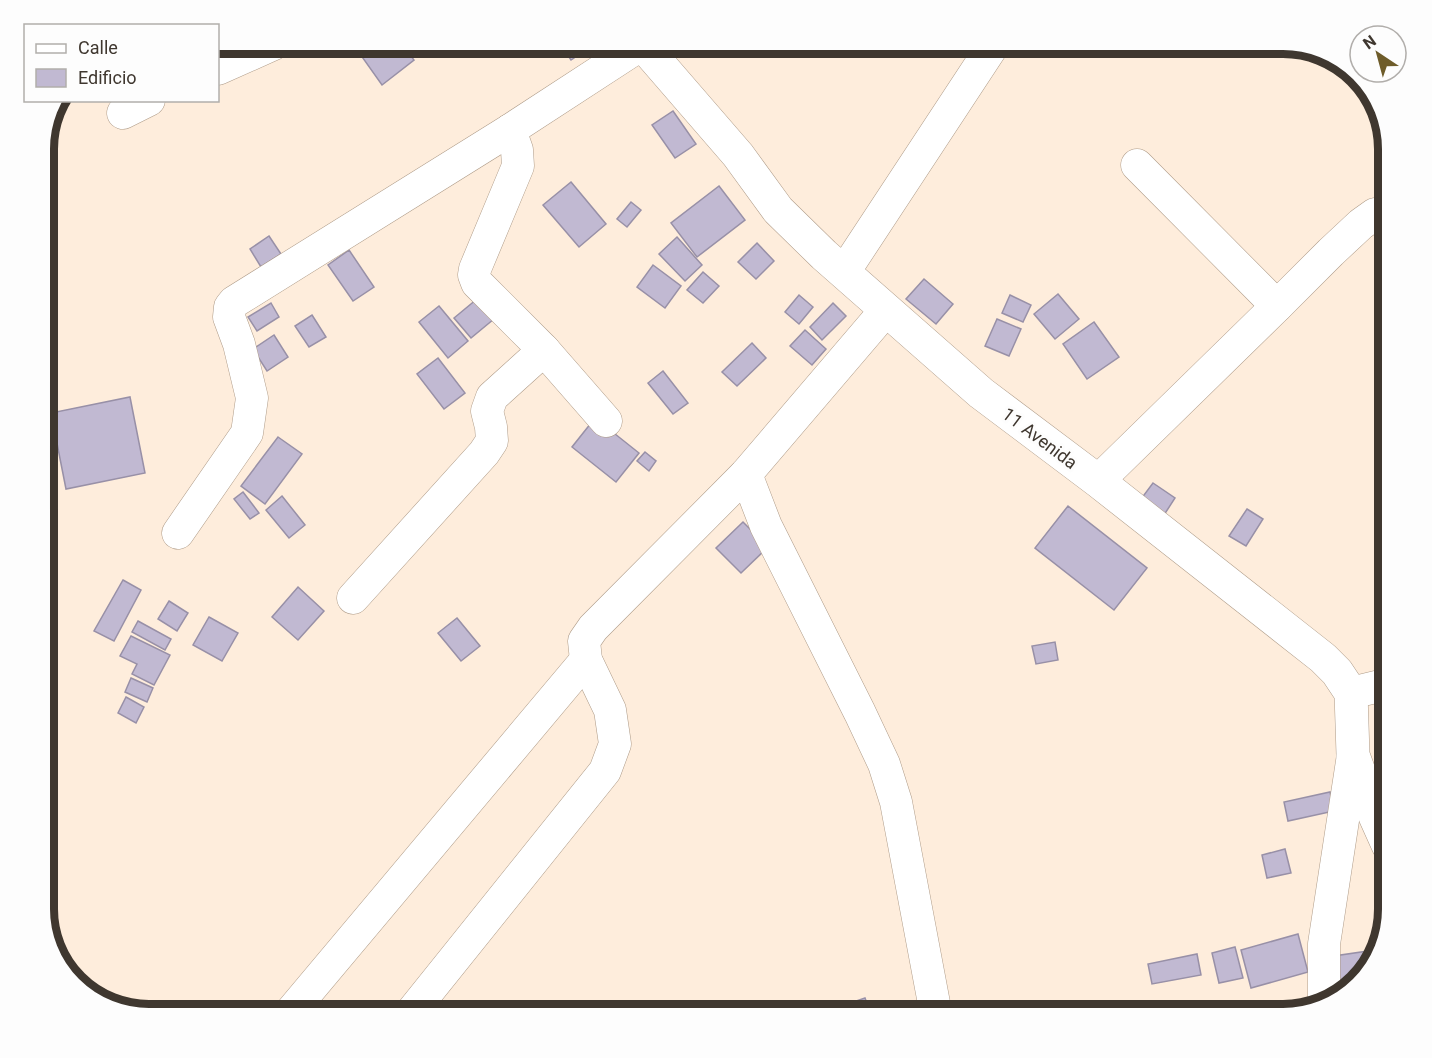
<svg xmlns="http://www.w3.org/2000/svg" width="1432" height="1058" font-family="Roboto,sans-serif">
	<style>
		.building { fill: #c1b9d2; stroke: #9890a7; stroke-width: 1.5 }
		.lines { fill: none; stroke-linecap: round; stroke-linejoin: round }
		.street-casing { stroke: #ae9b88; stroke-width: 33 }
		.secondary-casing { stroke: #ae9b88; stroke-width: 34 }
		.street { stroke: #fff; stroke-width: 32 }
		.secondary { stroke: #fff; stroke-width: 33 }
		.labels { text-anchor: middle; dominant-baseline: central; stroke-width: 6; stroke-linejoin: round; paint-order: stroke }
		.street-label { font-size: 18px; fill: #3f372f; stroke: #fdfdfd }
		.rim { fill: none; stroke: #3f372f; stroke-width: 8 }
	</style>
	<rect width="100%" height="100%" fill="#feeddc"/>
	<g class="building">
		<path d="M374 44H402L414 60 382 85 360 54Z"/>
		<path d="M560 44H595L571 60Z"/>
		<path d="M787 44H814L800 57Z"/>
		<path d="M673 111 696 144 675 158 652 125Z"/>
		<path d="M571 182 606 224 579 247 543 205Z"/>
		<path d="M719 186 745 220 697 257 671 223Z"/>
		<path d="M631 202 641 210 627 227 617 219Z"/>
		<path d="M269 236 281 254 261 267 250 249Z"/>
		<path d="M677 237 702 265 685 281 659 254Z"/>
		<path d="M757 243 774 261 756 279 738 262Z"/>
		<path d="M349 250 374 287 353 301 328 265Z"/>
		<path d="M653 265 681 286 665 308 637 287Z"/>
		<path d="M703 272 719 286 703 303 687 290Z"/>
		<path d="M924 279 953 304 936 324 906 299Z"/>
		<path d="M483 294 500 314 471 338 454 318Z"/>
		<path d="M1058 294 1079 319 1055 339 1034 314Z"/>
		<path d="M799 295 813 307 799 324 785 312Z"/>
		<path d="M1010 295 1031 305 1023 322 1002 313Z"/>
		<path d="M271 303 279 317 257 331 248 317Z"/>
		<path d="M833 303 846 316 822 340 810 327Z"/>
		<path d="M439 306 468 341 448 358 419 322Z"/>
		<path d="M312 315 326 337 309 347 295 326Z"/>
		<path d="M997 319 1021 329 1009 356 985 346Z"/>
		<path d="M1094 322 1119 357 1087 379 1063 344Z"/>
		<path d="M805 330 826 349 812 365 790 346Z"/>
		<path d="M274 335 288 357 267 371 253 349Z"/>
		<path d="M752 343 766 358 737 386 722 372Z"/>
		<path d="M438 358 465 393 444 409 417 374Z"/>
		<path d="M663 371 688 403 673 414 648 383Z"/>
		<path d="M130 397 145 473 66 489 51 413Z"/>
		<path d="M595 418 639 453 616 482 572 447Z"/>
		<path d="M278 437 302 454 265 504 241 486Z"/>
		<path d="M645 452 656 461 649 471 637 461Z"/>
		<path d="M1153 483 1175 498 1164 515 1141 499Z"/>
		<path d="M243 492 259 513 250 519 234 499Z"/>
		<path d="M282 496 305 525 289 538 266 510Z"/>
		<path d="M1068 506 1147 568 1114 610 1035 548Z"/>
		<path d="M1247 509 1263 519 1246 546 1229 536Z"/>
		<path d="M743 522 768 547 741 573 716 548Z"/>
		<path d="M123 580 141 590 114 641 94 631Z"/>
		<path d="M298 587 324 611 298 640 272 617Z"/>
		<path d="M169 601 188 613 177 631 158 619Z"/>
		<path d="M209 617 238 633 222 661 193 645Z"/>
		<path d="M457 618 480 646 461 661 438 633Z"/>
		<path d="M138 621 171 639 165 650 132 632Z"/>
		<path d="M131 636 170 655 154 685 132 674 137 664 120 656Z"/>
		<path d="M1055 642 1058 660 1036 664 1032 646Z"/>
		<path d="M131 678 153 688 147 702 125 692Z"/>
		<path d="M126 697 144 707 136 723 118 713Z"/>
		<path d="M1330 792 1334 811 1288 821 1284 802Z"/>
		<path d="M1285 849 1291 873 1267 878 1262 855Z"/>
		<path d="M1298 934 1308 972 1251 988 1241 950Z"/>
		<path d="M1235 947 1243 978 1219 983 1212 953Z"/>
		<path d="M1375 950 1367 973 1335 1000 1334 956Z"/>
		<path d="M1197 954 1201 975 1152 984 1148 964Z"/>
		<path d="M865 998 871 1014H845L842 1006Z"/>
	</g>
	<g class="lines">
		<g class="street-casing">
			<g id="street">
				<path d="M218 69 274 44"/>
				<path d="M123 113 149 100"/>
				<path d="M510 130 517 150 518 166 475 269 474 275 477 283 544 350 606 421"/>
				<path d="M1137 165 1277 306"/>
				<path d="M844 272 994 44"/>
				<path d="M746 474 766 526 860 713 884 764 896 802 936 1014"/>
				<path d="M1098 481 1277 306 1331 252 1361 224 1375 214 1388 212"/>
				<path d="M178 533 247 433 252 398 239 344 229 317 230 307 234 302 510 130 642 44"/>
				<path d="M353 598 484 453 492 441 491 427 487 411 492 397 544 350"/>
				<path d="M1351 693 1388 684"/>
				<path d="M1324 1005V944L1353 755"/>
				<path d="M289 1014 586 660"/>
				<path d="M410 1014 605 771 615 744 610 710 586 660 584 641 593 628 746 474 886 310"/>
			</g>
		</g>
		<g class="secondary-casing">
			<path id="secondary" d="M642 44 738 155 778 210 824 255 981 393 1098 481 1323 658 1337 672 1351 693 1353 755 1375 816 1388 845"/>
		</g>
		<use href="#street" class="street"/>
		<use href="#secondary" class="secondary"/>
	</g>
	<g class="labels">
		<g class="street-label">
			<text transform="translate(1040 438) rotate(37)">11 Avenida</text>
		</g>
	</g>
	<path d="M0 0H1432V1058H0ZM149 54H1283A95 95 0 0 1 1378 149V909A95 95 0 0 1 1283 1004H149A95 95 0 0 1 54 909V149A95 95 0 0 1 149 54Z" fill="#fdfdfd" fill-rule="evenodd"/>
	<path class="rim" d="M149 54H1283A95 95 0 0 1 1378 149V909A95 95 0 0 1 1283 1004H149A95 95 0 0 1 54 909V149A95 95 0 0 1 149 54Z"/>
	<rect x="24" y="24" width="195" height="78" fill="#fdfdfd" stroke="#b1aeab" stroke-width="1.5"/>
	<rect x="36" y="44" width="30" height="9" fill="#ffffff" stroke="#b1aeab" stroke-width="1.5"/>
	<text x="78" y="54" font-size="18" fill="#3f372f">Calle</text>
	<rect x="36" y="69" width="30" height="18" fill="#c1b9d2" stroke="#b1aeab" stroke-width="1.5"/>
	<text x="78" y="84" font-size="18" fill="#3f372f">Edificio</text>
	<g transform="translate(1378 54) rotate(324)"><circle r="28" fill="#fdfdfd" stroke="#b1aeab" stroke-width="1.5"/>
	<path d="M0-4.5L10 22L0 15L-10 22Z" fill="#6e5c2a"/>
	<text y="-9" font-size="16" font-weight="bold" text-anchor="middle" fill="#3f372f">N</text>
	</g>
</svg>
